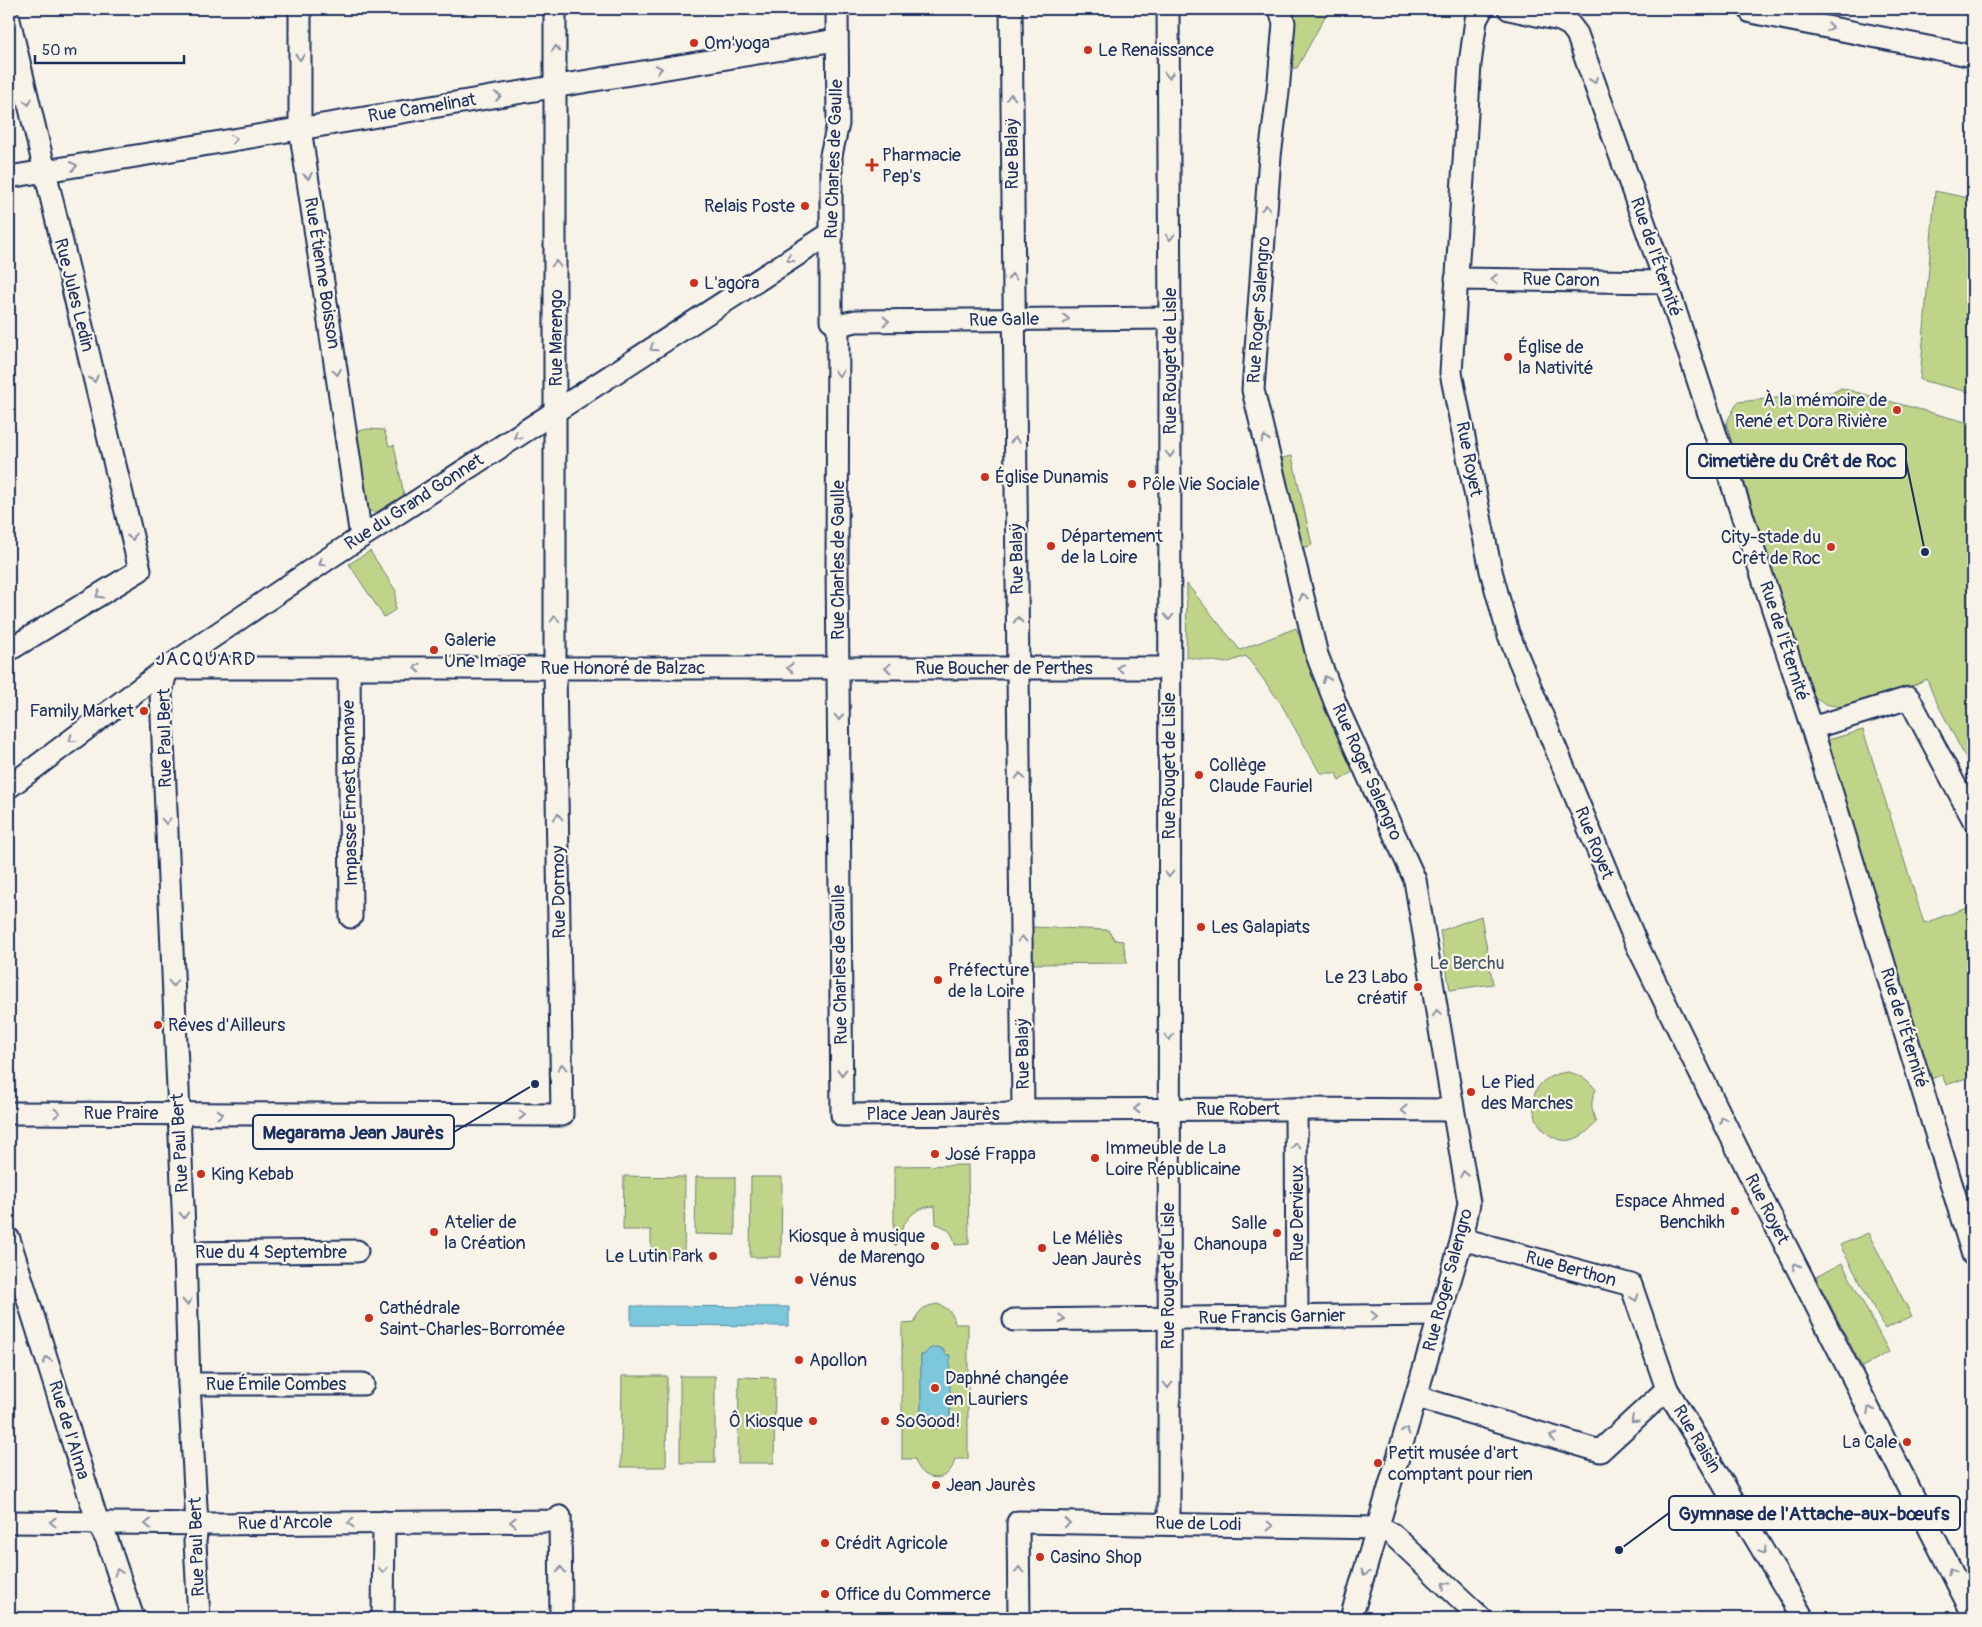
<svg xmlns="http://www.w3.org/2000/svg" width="1982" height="1627" font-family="Pangolin,sans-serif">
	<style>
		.green { fill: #c0d489; stroke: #6e8274; fill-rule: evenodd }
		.water { fill: #7bc7db; stroke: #558aa9 }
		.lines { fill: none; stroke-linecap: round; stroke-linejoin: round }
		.minor-casing { stroke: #1b2f5e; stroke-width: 25 }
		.minor { stroke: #f7f3e8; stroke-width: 21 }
		.oneway { stroke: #8991a3 }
		.poi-dot { fill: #c8321e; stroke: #f7f3e8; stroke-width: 2 }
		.labels { text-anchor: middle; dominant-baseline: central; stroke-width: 4.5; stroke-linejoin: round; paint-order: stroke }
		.poi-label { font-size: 18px; fill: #1b2f5e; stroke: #f7f3e8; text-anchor: start }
		.street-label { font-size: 18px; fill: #1b2f5e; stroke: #f7f3e8 }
		.park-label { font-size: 18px; fill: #445869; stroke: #f7f3e8 }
		.neighbourhood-label { font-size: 19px; letter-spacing: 1px; fill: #1b2f5e; stroke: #f7f3e8 }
		.leader { fill: none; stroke: #1b2f5e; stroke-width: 2 }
		.callout-dot { fill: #1b2f5e; stroke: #f7f3e8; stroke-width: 2 }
		.callout { fill: #f7f3e8; stroke: #1b2f5e; stroke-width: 2 }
		.callout-label { font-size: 19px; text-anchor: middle; font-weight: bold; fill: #1b2f5e }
	</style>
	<rect width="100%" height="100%" fill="#f7f3e8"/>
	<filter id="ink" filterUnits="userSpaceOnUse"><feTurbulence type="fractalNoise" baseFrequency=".02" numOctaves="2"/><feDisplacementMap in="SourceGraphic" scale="10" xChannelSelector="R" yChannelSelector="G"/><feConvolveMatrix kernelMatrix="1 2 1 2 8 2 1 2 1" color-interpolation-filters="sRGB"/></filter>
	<g filter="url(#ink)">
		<g class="green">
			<path d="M1289 9H1329L1297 68H1290Z"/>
			<path d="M1935 191 1973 199V393L1920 380Z"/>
			<path d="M1841 388 1973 424V772L1933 695 1927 679 1914 685 1845 706C1831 707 1823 704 1811 696L1726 423 1738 402 1834 392Z"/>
			<path d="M368 429 384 430 389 446 394 445 404 495 375 513 368 510 357 431Z"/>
			<path d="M1292 456 1312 545 1302 548 1282 458Z"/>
			<path d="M370 551 396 591 395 610 384 617 349 564Z"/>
			<path d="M1187 584 1240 650 1296 628 1354 771 1339 781 1336 773H1320L1280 702 1246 656 1226 663 1186 657Z"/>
			<path d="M1863 730 1924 923 1973 906V1076L1946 1085 1942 1075 1931 1079 1828 740Z"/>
			<path d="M1481 916 1493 984 1450 990 1440 931Z"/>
			<path d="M1032 927 1108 930 1115 940 1123 941 1127 963 1032 964Z"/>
			<path d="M1568 1072C1581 1075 1588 1079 1596 1090 1590 1101 1591 1110 1596 1122 1551 1181 1496 1080 1568 1072Z"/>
			<path d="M968 1165 969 1244 955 1245C954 1233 947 1227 936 1224L935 1206C911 1207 901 1224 897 1245H894V1166Z"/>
			<path d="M624 1176 685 1177 684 1257H651V1230H623Z"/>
			<path d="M696 1177H735V1235L695 1234Z"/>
			<path d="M751 1177H782L781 1257H750Z"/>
			<path d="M1868 1233 1912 1316 1885 1329 1840 1245Z"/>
			<path d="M1842 1263 1889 1352 1862 1367 1816 1277Z"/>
			<path d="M937 1304C947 1307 954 1313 955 1324H968V1459H955C950 1485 921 1483 915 1459H902V1324L915 1323C917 1310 925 1306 937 1304ZM937 1347 943 1349 946 1355H949L950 1420 926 1424 924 1420H921V1355H924Z"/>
			<path d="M622 1376H667L666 1467H621Z"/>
			<rect x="680" y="1376" width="35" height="87"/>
			<path d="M739 1377 775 1378 774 1463H738Z"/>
		</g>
		<g class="water">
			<path d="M631 1306 789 1307V1326L631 1325Z"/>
			<path d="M934 1347 941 1348 946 1355H950V1420H947C944 1428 937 1430 929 1427L924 1420H921V1355H924L929 1349Z"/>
		</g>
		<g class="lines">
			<g class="minor-casing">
				<g id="minor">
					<path d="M300 9V128L361 537"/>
					<path d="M837 9 838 124 831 155V320L838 325"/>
					<path d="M1011 9C1013 376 1020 743 1023 1110"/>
					<path d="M1168 9 1170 318 1169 1524"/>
					<path d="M1280 9 1284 23 1278 92 1270 156 1253 390 1317 655 1337 707 1415 880 1469 1203 1462 1239 1351 1618"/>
					<path d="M1482 9 1476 20 1470 64 1451 373 1491 571 1508 633 1637 945 1758 1191 1973 1614"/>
					<path d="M1509 9 1560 20 1570 25 1577 34 1672 301 1812 728 1973 1255"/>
					<path d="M1750 9 1751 12 1973 56"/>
					<path d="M9 20 140 570 9 650"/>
					<path d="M9 177 836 40"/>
					<path d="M1456 279 1666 282"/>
					<path d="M838 325 837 566 842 1115 1008 1114 1023 1110 1296 1109 1453 1110"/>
					<path d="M838 325 856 321 1170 318"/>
					<path d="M167 668H1169"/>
					<path d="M167 668 161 693 185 1253 189 1384 197 1524 195 1542 199 1618"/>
					<path d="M349 668 351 917"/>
					<path d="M1812 728 1909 698 1973 819"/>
					<path d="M9 787 167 668 332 556 831 233"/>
					<path d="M1296 1109 1297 1317"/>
					<path d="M9 1113 562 1115 555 668V9"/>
					<path d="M9 1239 98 1523 107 1540 133 1618"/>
					<path d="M1462 1239 1631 1285 1667 1389 1803 1618"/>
					<path d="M185 1253 357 1251"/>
					<path d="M1014 1320 1440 1315"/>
					<path d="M189 1384H363"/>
					<path d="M1417 1397 1600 1451 1667 1389"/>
					<path d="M560 1517 561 1618"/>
					<path d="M9 1522 214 1524 556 1521 560 1517"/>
					<path d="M383 1618 384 1522"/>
					<path d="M1019 1618 1018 1522 1378 1528 1392 1534 1481 1618"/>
				</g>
			</g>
			<use href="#minor" class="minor"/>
		</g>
		<defs><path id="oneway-chevron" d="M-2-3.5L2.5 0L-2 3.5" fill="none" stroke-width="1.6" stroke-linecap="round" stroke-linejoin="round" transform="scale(1.25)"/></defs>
		<g class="oneway">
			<use href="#oneway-chevron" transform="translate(1830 27) rotate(11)"/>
			<use href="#oneway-chevron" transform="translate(556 49) rotate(-91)"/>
			<use href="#oneway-chevron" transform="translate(300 57) rotate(90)"/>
			<use href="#oneway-chevron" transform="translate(659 69) rotate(-9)"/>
			<use href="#oneway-chevron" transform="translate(1169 75) rotate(89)"/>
			<use href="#oneway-chevron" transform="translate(1594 80) rotate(70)"/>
			<use href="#oneway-chevron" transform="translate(498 96) rotate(-9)"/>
			<use href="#oneway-chevron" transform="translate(1011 97) rotate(-90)"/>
			<use href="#oneway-chevron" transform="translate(28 102) rotate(77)"/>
			<use href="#oneway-chevron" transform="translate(234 139) rotate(-10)"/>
			<use href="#oneway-chevron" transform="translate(74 166) rotate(-10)"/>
			<use href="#oneway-chevron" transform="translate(308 176) rotate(81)"/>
			<use href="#oneway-chevron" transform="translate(1266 208) rotate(-86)"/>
			<use href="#oneway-chevron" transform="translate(1170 237) rotate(90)"/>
			<use href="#oneway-chevron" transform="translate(790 259) rotate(147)"/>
			<use href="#oneway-chevron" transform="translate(556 264) rotate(-90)"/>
			<use href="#oneway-chevron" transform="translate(1012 277) rotate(-90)"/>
			<use href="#oneway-chevron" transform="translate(1494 279) rotate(-179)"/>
			<use href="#oneway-chevron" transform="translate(1066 319) rotate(-1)"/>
			<use href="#oneway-chevron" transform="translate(886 321)"/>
			<use href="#oneway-chevron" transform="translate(653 348) rotate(147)"/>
			<use href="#oneway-chevron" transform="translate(337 372) rotate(81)"/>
			<use href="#oneway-chevron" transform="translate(839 373) rotate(90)"/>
			<use href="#oneway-chevron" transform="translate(94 379) rotate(76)"/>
			<use href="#oneway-chevron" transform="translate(517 436) rotate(147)"/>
			<use href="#oneway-chevron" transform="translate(1265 439) rotate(-104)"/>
			<use href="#oneway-chevron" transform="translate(1015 440) rotate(-91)"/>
			<use href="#oneway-chevron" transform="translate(1170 454) rotate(90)"/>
			<use href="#oneway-chevron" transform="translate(132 537) rotate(76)"/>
			<use href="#oneway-chevron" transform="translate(322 563) rotate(146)"/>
			<use href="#oneway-chevron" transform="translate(99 595) rotate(149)"/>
			<use href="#oneway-chevron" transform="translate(1303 597) rotate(-104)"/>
			<use href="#oneway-chevron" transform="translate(1169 617) rotate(90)"/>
			<use href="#oneway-chevron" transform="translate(555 619) rotate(-90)"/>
			<use href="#oneway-chevron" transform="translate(1018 620) rotate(-91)"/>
			<use href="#oneway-chevron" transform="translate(417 668) rotate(-180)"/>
			<use href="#oneway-chevron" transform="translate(790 668) rotate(180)"/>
			<use href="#oneway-chevron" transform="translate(888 668) rotate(180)"/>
			<use href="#oneway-chevron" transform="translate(1120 668) rotate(-180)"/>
			<use href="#oneway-chevron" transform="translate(1326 679) rotate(-112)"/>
			<use href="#oneway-chevron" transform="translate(839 717) rotate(90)"/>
			<use href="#oneway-chevron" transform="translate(72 739) rotate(143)"/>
			<use href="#oneway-chevron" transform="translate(1020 776) rotate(-91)"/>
			<use href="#oneway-chevron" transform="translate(558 817) rotate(-91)"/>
			<use href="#oneway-chevron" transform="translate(166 821) rotate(88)"/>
			<use href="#oneway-chevron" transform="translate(1169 874) rotate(90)"/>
			<use href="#oneway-chevron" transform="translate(1022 939) rotate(-91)"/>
			<use href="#oneway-chevron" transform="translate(173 983) rotate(88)"/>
			<use href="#oneway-chevron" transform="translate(1437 1013) rotate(-99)"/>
			<use href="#oneway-chevron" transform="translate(1169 1037) rotate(90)"/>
			<use href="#oneway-chevron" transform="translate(562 1067) rotate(-91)"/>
			<use href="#oneway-chevron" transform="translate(842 1072) rotate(89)"/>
			<use href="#oneway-chevron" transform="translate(1137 1109) rotate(180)"/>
			<use href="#oneway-chevron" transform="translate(1404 1110) rotate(-179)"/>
			<use href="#oneway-chevron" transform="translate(57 1113)"/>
			<use href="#oneway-chevron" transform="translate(220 1114)"/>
			<use href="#oneway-chevron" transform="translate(522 1115)"/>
			<use href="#oneway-chevron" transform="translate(1723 1120) rotate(-117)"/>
			<use href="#oneway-chevron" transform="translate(1296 1146) rotate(-90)"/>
			<use href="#oneway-chevron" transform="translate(1464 1174) rotate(-100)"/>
			<use href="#oneway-chevron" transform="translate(184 1215) rotate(87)"/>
			<use href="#oneway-chevron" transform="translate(1796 1266) rotate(-117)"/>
			<use href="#oneway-chevron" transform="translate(1635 1298) rotate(71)"/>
			<use href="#oneway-chevron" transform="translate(187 1302) rotate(88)"/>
			<use href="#oneway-chevron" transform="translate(1374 1316) rotate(-1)"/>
			<use href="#oneway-chevron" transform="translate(1062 1319)"/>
			<use href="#oneway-chevron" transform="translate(47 1360) rotate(-107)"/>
			<use href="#oneway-chevron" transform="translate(1168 1385) rotate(90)"/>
			<use href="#oneway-chevron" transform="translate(1870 1410) rotate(-117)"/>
			<use href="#oneway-chevron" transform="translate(1634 1420) rotate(137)"/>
			<use href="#oneway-chevron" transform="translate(1406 1431) rotate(-73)"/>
			<use href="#oneway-chevron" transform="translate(1553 1437) rotate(-164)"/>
			<use href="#oneway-chevron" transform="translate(53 1522) rotate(-179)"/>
			<use href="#oneway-chevron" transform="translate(513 1522) rotate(180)"/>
			<use href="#oneway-chevron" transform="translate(351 1523) rotate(179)"/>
			<use href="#oneway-chevron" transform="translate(1067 1523) rotate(1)"/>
			<use href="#oneway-chevron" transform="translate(148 1524) rotate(-179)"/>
			<use href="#oneway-chevron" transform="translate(1270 1526) rotate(1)"/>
			<use href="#oneway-chevron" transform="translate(1763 1551) rotate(59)"/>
			<use href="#oneway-chevron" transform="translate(383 1570) rotate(90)"/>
			<use href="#oneway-chevron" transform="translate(561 1570) rotate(-90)"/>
			<use href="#oneway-chevron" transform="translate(1019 1570) rotate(-90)"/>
			<use href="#oneway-chevron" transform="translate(1951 1571) rotate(-117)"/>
			<use href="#oneway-chevron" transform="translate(118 1572) rotate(-108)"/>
			<use href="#oneway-chevron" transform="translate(1365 1573) rotate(106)"/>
			<use href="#oneway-chevron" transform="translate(1445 1585) rotate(-137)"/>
		</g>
	</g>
	<g class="poi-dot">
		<circle cx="694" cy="43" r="5"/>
		<circle cx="1088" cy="50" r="5"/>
		<path d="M869.5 157.5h5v5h5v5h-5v5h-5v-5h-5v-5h5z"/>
		<circle cx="805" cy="206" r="5"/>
		<circle cx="694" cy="283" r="5"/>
		<circle cx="1508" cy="357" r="5"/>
		<circle cx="1897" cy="410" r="5"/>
		<circle cx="985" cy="477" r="5"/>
		<circle cx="1132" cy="484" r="5"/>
		<circle cx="1051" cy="546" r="5"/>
		<circle cx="1831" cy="547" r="5"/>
		<circle cx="434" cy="650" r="5"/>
		<circle cx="144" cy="711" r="5"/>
		<circle cx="1199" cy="775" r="5"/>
		<circle cx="1201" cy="927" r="5"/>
		<circle cx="938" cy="980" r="5"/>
		<circle cx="1418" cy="987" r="5"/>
		<circle cx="158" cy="1025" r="5"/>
		<circle cx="1471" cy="1092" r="5"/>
		<circle cx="935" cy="1154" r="5"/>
		<circle cx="1095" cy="1158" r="5"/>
		<circle cx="201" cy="1174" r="5"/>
		<circle cx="1735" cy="1211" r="5"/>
		<circle cx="434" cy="1232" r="5"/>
		<circle cx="1277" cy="1233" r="5"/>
		<circle cx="935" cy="1246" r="5"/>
		<circle cx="1042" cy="1248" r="5"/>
		<circle cx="713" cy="1256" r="5"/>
		<circle cx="799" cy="1280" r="5"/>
		<circle cx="369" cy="1318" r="5"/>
		<circle cx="799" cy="1360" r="5"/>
		<circle cx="935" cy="1388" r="5"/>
		<circle cx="813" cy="1421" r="5"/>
		<circle cx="885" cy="1421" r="5"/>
		<circle cx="1907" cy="1442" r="5"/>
		<circle cx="1378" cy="1463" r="5"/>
		<circle cx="936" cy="1485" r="5"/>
		<circle cx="825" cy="1543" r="5"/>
		<circle cx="1040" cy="1557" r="5"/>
		<circle cx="825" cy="1594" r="5"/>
	</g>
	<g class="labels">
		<g class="poi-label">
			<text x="704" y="43">Om'yoga</text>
			<text x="1098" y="50">Le Renaissance</text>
			<text x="882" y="155">Pharmacie<tspan x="882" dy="21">Pep's</tspan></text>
			<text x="795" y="206" text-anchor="end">Relais Poste</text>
			<text x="704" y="283">L'agora</text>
			<text x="1518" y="347">Église de<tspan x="1518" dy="21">la Nativité</tspan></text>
			<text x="1887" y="400" text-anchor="end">À la mémoire de<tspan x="1887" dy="21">René et Dora Rivière</tspan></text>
			<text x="995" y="477">Église Dunamis</text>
			<text x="1142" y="484">Pôle Vie Sociale</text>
			<text x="1061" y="536">Département<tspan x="1061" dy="21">de la Loire</tspan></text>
			<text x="1821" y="537" text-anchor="end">City-stade du<tspan x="1821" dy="21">Crêt de Roc</tspan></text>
			<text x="444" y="640">Galerie<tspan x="444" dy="21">Une Image</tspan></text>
			<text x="134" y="711" text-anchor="end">Family Market</text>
			<text x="1209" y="765">Collège<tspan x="1209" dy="21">Claude Fauriel</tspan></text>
			<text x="1211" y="927">Les Galapiats</text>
			<text x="948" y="970">Préfecture<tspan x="948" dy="21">de la Loire</tspan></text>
			<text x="1408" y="977" text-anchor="end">Le 23 Labo<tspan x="1408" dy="21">créatif</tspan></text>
			<text x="168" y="1025">Rêves d'Ailleurs</text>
			<text x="1481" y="1082">Le Pied<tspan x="1481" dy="21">des Marches</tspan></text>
			<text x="1105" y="1148">Immeuble de La<tspan x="1105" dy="21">Loire Républicaine</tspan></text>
			<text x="945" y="1154">José Frappa</text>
			<text x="211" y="1174">King Kebab</text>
			<text x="1725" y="1201" text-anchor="end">Espace Ahmed<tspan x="1725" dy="21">Benchikh</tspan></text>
			<text x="444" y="1222">Atelier de<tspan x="444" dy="21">la Création</tspan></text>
			<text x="1267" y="1223" text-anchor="end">Salle<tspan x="1267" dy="21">Chanoupa</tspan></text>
			<text x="925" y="1236" text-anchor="end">Kiosque à musique<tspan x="925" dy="21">de Marengo</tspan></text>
			<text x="1052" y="1238">Le Méliès<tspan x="1052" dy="21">Jean Jaurès</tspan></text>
			<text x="703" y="1256" text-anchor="end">Le Lutin Park</text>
			<text x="809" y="1280">Vénus</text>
			<text x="379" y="1308">Cathédrale<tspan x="379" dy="21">Saint-Charles-Borromée</tspan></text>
			<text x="809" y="1360">Apollon</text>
			<text x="945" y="1378">Daphné changée<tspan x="945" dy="21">en Lauriers</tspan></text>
			<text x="803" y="1421" text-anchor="end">Ô Kiosque</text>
			<text x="895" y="1421">SoGood!</text>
			<text x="1897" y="1442" text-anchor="end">La Cale</text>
			<text x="1388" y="1453">Petit musée d'art<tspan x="1388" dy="21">comptant pour rien</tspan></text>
			<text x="946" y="1485">Jean Jaurès</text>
			<text x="835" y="1543">Crédit Agricole</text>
			<text x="1050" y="1557">Casino Shop</text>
			<text x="835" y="1594">Office du Commerce</text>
		</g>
		<g class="street-label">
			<text transform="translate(422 108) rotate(-9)">Rue Camelinat</text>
			<text transform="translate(1012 154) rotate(-90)">Rue Balaÿ</text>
			<text transform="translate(834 159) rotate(-88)">Rue Charles de Gaulle</text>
			<text transform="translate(1656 257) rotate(71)">Rue de l'Éternité</text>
			<text transform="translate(322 273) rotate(81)">Rue Étienne Boisson</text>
			<text transform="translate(1561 280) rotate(1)">Rue Caron</text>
			<text transform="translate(74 295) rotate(76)">Rue Jules Ledin</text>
			<text transform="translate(1259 310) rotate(-86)">Rue Roger Salengro</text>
			<text transform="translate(1004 320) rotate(-1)">Rue Galle</text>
			<text transform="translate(556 338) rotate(-90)">Rue Marengo</text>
			<text transform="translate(1170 361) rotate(-90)">Rue Rouget de Lisle</text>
			<text transform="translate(1469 459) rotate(79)">Rue Royet</text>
			<text transform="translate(414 502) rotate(-33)">Rue du Grand Gonnet</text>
			<text transform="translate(1017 559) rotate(-91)">Rue Balaÿ</text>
			<text transform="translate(838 560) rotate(-90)">Rue Charles de Gaulle</text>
			<text transform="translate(1784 641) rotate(72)">Rue de l'Éternité</text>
			<text x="623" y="668">Rue Honoré de Balzac</text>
			<text x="1004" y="668">Rue Boucher de Perthes</text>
			<text transform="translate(165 738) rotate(-91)">Rue Paul Bert</text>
			<text transform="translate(1169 766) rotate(-90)">Rue Rouget de Lisle</text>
			<text transform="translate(1367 772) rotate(66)">Rue Roger Salengro</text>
			<text transform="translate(350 793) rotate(-91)">Impasse Ernest Bonnave</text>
			<text transform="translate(1594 843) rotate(68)">Rue Royet</text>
			<text transform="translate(559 892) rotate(-91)">Rue Dormoy</text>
			<text transform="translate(840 965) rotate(-91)">Rue Charles de Gaulle</text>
			<text transform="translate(1904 1028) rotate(73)">Rue de l'Éternité</text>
			<text transform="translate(1023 1054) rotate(-91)">Rue Balaÿ</text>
			<text x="1238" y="1109">Rue Robert</text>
			<text x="121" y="1113">Rue Praire</text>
			<text x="933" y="1114">Place Jean Jaurès</text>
			<text transform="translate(180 1143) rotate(-93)">Rue Paul Bert</text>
			<text transform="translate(1767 1209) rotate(63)">Rue Royet</text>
			<text transform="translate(1297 1213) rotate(-90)">Rue Dervieux</text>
			<text x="271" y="1252">Rue du 4 Septembre</text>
			<text transform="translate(1571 1269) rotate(15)">Rue Berthon</text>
			<text transform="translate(1168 1276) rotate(-90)">Rue Rouget de Lisle</text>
			<text transform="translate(1448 1280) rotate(-75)">Rue Roger Salengro</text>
			<text transform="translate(1272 1317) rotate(-1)">Rue Francis Garnier</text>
			<text x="276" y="1384">Rue Émile Combes</text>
			<text transform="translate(69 1430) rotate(73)">Rue de l'Alma</text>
			<text transform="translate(1697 1439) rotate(59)">Rue Raisin</text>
			<text transform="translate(285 1523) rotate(-1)">Rue d'Arcole</text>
			<text transform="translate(1198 1524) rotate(1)">Rue de Lodi</text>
			<text transform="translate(197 1547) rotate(-92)">Rue Paul Bert</text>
		</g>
		<g class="park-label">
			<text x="1467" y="963">Le Berchu</text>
		</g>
		<g class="neighbourhood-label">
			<text x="206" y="659">JACQUARD</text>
		</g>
	</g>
	<path class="leader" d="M1925 552L1906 461M535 1084L454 1132M1619 1550L1669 1513"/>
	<g class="callout-dot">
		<circle cx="1925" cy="552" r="5"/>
		<circle cx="535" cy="1084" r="5"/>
		<circle cx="1619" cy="1550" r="5"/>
	</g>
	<g class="callout">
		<rect x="1687" y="444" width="219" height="34" rx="5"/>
		<rect x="253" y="1115" width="201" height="34" rx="5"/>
		<rect x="1669" y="1496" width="291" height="34" rx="5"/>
	</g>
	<g class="callout-label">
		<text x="1797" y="467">Cimetière du Crêt de Roc</text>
		<text x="353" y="1139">Megarama Jean Jaurès</text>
		<text x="1814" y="1520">Gymnase de l'Attache-aux-bœufs</text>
	</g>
	<rect width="1982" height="1627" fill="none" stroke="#f7f3e8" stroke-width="30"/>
	<rect x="15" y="15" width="1952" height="1597" fill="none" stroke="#1b2f5e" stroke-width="2" filter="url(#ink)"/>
	<path d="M35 55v8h149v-8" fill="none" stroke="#1b2f5e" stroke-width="2.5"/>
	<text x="42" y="55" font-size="15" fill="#1b2f5e" stroke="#f7f3e8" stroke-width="4" paint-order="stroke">50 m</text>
</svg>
